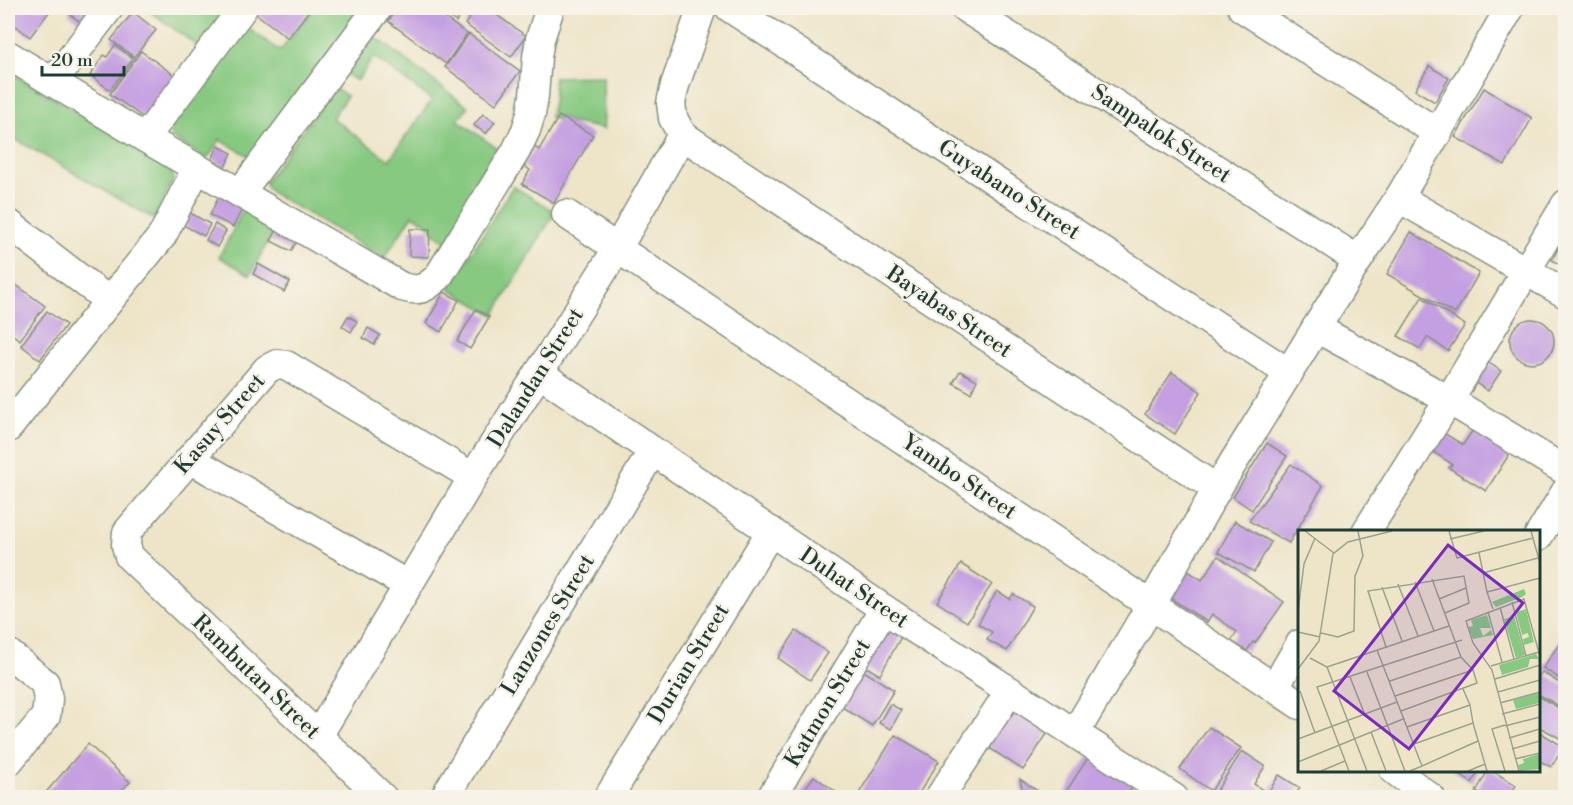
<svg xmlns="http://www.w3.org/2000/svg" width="1573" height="805" font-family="'Libre Bodoni',serif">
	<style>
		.green { fill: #87c981; stroke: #53835a; stroke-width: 1.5 }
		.building { fill: #c49fe1 }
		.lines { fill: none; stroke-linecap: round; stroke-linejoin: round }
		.street-casing { stroke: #86917e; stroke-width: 31 }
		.street { stroke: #fff; stroke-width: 28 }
		.labels { text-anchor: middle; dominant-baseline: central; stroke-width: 4.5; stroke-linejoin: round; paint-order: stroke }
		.street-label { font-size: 22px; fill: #1f3d34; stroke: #f7f3e8 }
		.inset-road { fill: none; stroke: #9ba28d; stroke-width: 1.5 }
		.view { fill: #7b2cbf; fill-opacity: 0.15; stroke: #7b2cbf; stroke-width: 3 }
		.inset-edge { fill: none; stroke: #1f3d34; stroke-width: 3 }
	</style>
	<rect width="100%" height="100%" fill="#f7f3e8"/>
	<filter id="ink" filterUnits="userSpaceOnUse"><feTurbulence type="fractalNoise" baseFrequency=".0167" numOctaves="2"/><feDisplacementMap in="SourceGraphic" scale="12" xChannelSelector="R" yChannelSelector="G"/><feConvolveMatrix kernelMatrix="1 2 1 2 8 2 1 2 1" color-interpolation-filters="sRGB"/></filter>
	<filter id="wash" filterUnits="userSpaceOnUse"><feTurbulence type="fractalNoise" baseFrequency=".008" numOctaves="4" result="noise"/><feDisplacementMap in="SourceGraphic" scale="24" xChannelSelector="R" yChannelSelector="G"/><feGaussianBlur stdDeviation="1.35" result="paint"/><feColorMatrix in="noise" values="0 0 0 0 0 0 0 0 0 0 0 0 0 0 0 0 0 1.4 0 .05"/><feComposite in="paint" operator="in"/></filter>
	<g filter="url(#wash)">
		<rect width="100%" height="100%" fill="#eee5c9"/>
		<g class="green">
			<path d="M145 8H232L202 49Z"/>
			<path d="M314 8H362L253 158 220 140 207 159 172 138 170 133V128L245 26 280 51Z"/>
			<path d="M374 36 468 107 458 120 503 153 447 243 434 233 431 226 413 215 384 258 272 193 267 188 265 182 334 88 347 96 332 118 389 160 432 100 374 57 357 81 345 73Z"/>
			<path d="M8 71 172 169 173 180 154 219 8 135Z"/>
			<path d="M603 76 604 129 570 122 559 116 557 119 550 118 554 95V77Z"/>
			<path d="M513 186 555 212 494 315 449 289Z"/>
			<path d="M245 207 277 225 250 275 219 257Z"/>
		</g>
		<g id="blocks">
			<g class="building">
				<path d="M8 8H52L30 37 8 20Z"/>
				<path d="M72 8H91L80 22 68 13Z"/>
				<path d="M260 8H311L288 38 255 13Z"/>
				<path d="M398 8H431L467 34 446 64 388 21Z"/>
				<path d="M436 8H467L456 22Z"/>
				<path d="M477 8H487L526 36 511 57 465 24Z"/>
				<path d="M133 12 156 30 134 57 111 40Z"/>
				<path d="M469 34 520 71 496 104 445 67Z"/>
				<path d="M115 45 133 59 110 90 90 75 104 55 107 57Z"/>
				<path d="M141 51 178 78 147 120 110 94Z"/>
				<path d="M1429 66 1449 78 1435 102 1415 90Z"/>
				<path d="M1484 88 1532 118 1505 165 1455 137Z"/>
				<path d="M483 114 495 122 486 134 474 125Z"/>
				<path d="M559 116 593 135 554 203 522 184 530 170 524 166 535 147 539 150Z"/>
				<path d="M218 146 232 153 225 167 212 160Z"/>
				<path d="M220 194 244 205 233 227 210 215Z"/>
				<path d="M190 213 210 224 204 236 183 225Z"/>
				<path d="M215 224 226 231 217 247 206 240Z"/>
				<path d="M410 229H430L429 257 409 256Z"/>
				<path d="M277 230 297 241 291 251 271 241Z"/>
				<path d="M1411 232 1479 273 1455 314 1387 274Z"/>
				<path d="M1566 234V268L1552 260Z"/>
				<path d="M258 264 290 282 284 292 253 274Z"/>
				<path d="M8 279 45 306 20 340 8 331Z"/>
				<path d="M444 292 459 300 441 332 426 323Z"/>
				<path d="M1422 297 1465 325 1448 351 1427 337 1420 349 1398 336Z"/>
				<path d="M476 309 489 317 470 349 457 341Z"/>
				<path d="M47 311 66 325 40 360 21 345Z"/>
				<path d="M348 316 357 321 351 332 342 326Z"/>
				<circle cx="1532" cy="341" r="22"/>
				<path d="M368 328 380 335 374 345 363 338Z"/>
				<path d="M1486 361 1501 371 1488 391 1474 382Z"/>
				<path d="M960 371 977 380 971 393 953 383Z"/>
				<path d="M1172 372 1201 392 1175 434 1145 414Z"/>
				<path d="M1472 431 1510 453 1486 491 1449 468 1452 464 1430 450 1442 432 1463 445Z"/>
				<path d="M1267 443 1287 456 1252 510 1233 497Z"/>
				<path d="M1291 464 1323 486 1289 543 1249 521Z"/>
				<path d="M1235 521 1271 542 1254 572 1218 552Z"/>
				<path d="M1218 556 1284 602 1255 643 1253 642 1247 651 1231 641 1237 632 1212 614 1207 622 1170 598 1188 571 1202 580Z"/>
				<path d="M961 564 992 584 967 622 937 602Z"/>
				<path d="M997 591 1010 599 1013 594 1033 606 1007 651 987 640 992 632 978 624Z"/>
				<path d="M884 622 903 633 880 675 861 664Z"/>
				<path d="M796 631 828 653 810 680 778 658Z"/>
				<path d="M1566 633V683L1543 668Z"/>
				<path d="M859 668 894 690 872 726 837 704Z"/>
				<path d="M1542 672 1566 687V710L1538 694V677Z"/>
				<path d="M1538 696 1566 712V735L1563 740 1538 726Z"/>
				<path d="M1011 702 1051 728 1023 770 983 744Z"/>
				<path d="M890 704 901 710 891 729 879 723Z"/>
				<path d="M1209 727 1241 748 1211 791 1180 769Z"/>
				<path d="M1538 731 1564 747 1551 767 1538 760Z"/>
				<path d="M895 735 939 761 916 798H856Z"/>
				<path d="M88 744 130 782 114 798H41Z"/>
				<path d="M1242 751 1265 766 1254 784 1264 791 1261 798H1212Z"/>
				<path d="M1089 756 1134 785 1125 798H1062Z"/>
				<path d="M1452 770H1479L1472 783Z"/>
				<path d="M1488 770H1491L1516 785 1509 798H1487L1476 792Z"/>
				<path d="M1279 775 1300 788 1293 798H1265Z"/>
				<path d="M814 776 844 798H798Z"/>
				<path d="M1020 779 1048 798H1024Z"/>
			</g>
		</g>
	</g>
	<g filter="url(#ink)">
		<use href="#blocks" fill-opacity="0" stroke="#86917e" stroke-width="1.5"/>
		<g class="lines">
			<g class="street-casing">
				<g id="street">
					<path d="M730 8 1289 373"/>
					<path d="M965 8 1358 260"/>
					<path d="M1242 8 1438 133"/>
					<path d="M8 55 145 138 402 287C419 292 425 289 438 277L516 151 526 130 531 114 534 96 537 57 540 39 550 8"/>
					<path d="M53 82 109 8"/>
					<path d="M682 135 1217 489"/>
					<path d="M145 138 243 8"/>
					<path d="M240 193 378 8"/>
					<path d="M1399 198 1566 294"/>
					<path d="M566 214 1300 705"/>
					<path d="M8 223 109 301 8 428"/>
					<path d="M109 301 162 236 197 168"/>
					<path d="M1316 328 1449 400 1566 471"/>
					<path d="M539 373 884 609 1174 798"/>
					<path d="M190 459 408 585"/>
					<path d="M1366 532 1449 400 1566 204"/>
					<path d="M1538 537 1566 491"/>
					<path d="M8 653 45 683 48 699 46 716 8 762"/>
					<path d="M1275 687 1300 644"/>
					<path d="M1075 733 1151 605 1217 489 1358 260 1399 198 1510 8"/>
					<path d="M318 736 473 477 617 249 682 135 673 118 671 103 675 85 702 8"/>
					<path d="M1394 770 1431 798"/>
					<path d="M383 798 129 556 126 545 127 532 267 369 277 364 286 365 473 477"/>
					<path d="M444 798 652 452"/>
					<path d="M608 798 771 531"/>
					<path d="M771 798 884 609"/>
					<path d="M939 798 1010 691"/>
				</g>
			</g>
			<use href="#street" class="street"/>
		</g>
	</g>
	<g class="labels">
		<g class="street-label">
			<text transform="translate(1161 134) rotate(33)">Sampalok Street</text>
			<text transform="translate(1009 190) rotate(33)">Guyabano Street</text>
			<text transform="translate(949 312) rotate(34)">Bayabas Street</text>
			<text transform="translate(536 378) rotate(-58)">Dalandan Street</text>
			<text transform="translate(220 424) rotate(-49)">Kasuy Street</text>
			<text transform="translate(959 477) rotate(34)">Yambo Street</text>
			<text transform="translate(854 588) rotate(34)">Duhat Street</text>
			<text transform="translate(548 625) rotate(-59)">Lanzones Street</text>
			<text transform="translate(689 664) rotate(-59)">Durian Street</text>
			<text transform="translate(256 677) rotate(44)">Rambutan Street</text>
			<text transform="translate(828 703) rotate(-59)">Katmon Street</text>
		</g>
	</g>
	<g transform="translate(1298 530)">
		<rect width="242" height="242" fill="#eee5c9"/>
		<path d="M226 59 228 64 224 67 198 77 194 72ZM228 79 236 112 226 115 225 109 231 107 230 103 224 105 218 82ZM189 85 193 98H182L185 106 193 100 195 105 175 109 170 97 175 96 173 90ZM216 86 227 125 218 128 206 89ZM238 124 241 129H232L230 137 204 145 201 135ZM241 163V173L218 179 215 170ZM241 224V239L222 241 220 235 226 233 225 229Z" fill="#87c981"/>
		<path class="inset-road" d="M7 1 36 23M151 1 159 28 235 8M233 1 242 33M152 9 186 1M181 23 189 62 242 48M185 43 240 28M117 52 136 101M100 54 120 106M84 57 104 111M189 62 195 79M141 69 168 58M214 72 228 126M202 77 216 129M0 81 6 34 17 8M190 82 204 132M0 102 22 107M23 103 40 107 56 101 57 46 65 26 60 1M88 117 70 61 166 46 171 73 147 83M79 120 124 236 112 241M12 128 29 137 69 241M193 136 241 122M29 137 151 96M0 139 21 111 35 24 50 12 94 1M69 142 107 241M52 147 67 185M197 149 242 135M92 151 163 127M2 161 17 203M200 162 242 150M97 166 175 140M202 173 242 162M103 181 179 153 175 140 163 127 134 49M204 184 242 174M175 193 189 241M207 195 194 199 207 241M207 196 242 187M109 197 172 175 165 159M73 202 88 241M211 208 242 199M0 209 99 172M116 214 175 193 172 175M214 219 242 211M217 229 242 223M0 232 105 189M124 236 180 211M23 241 47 231M51 241 19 157 164 110M170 241 187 234M221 241 194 140 175 113 168 91 226 69 242 126"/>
		<path class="view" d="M150 15 225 73 111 219 36 161Z"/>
		<rect width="242" height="242" class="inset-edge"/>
	</g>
	<rect width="1573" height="805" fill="none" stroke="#f7f3e8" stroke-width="30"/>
	<path d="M42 66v9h82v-9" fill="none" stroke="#1f3d34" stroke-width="3"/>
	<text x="51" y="66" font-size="18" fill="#1f3d34" stroke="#f7f3e8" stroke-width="4.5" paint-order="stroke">20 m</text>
</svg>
